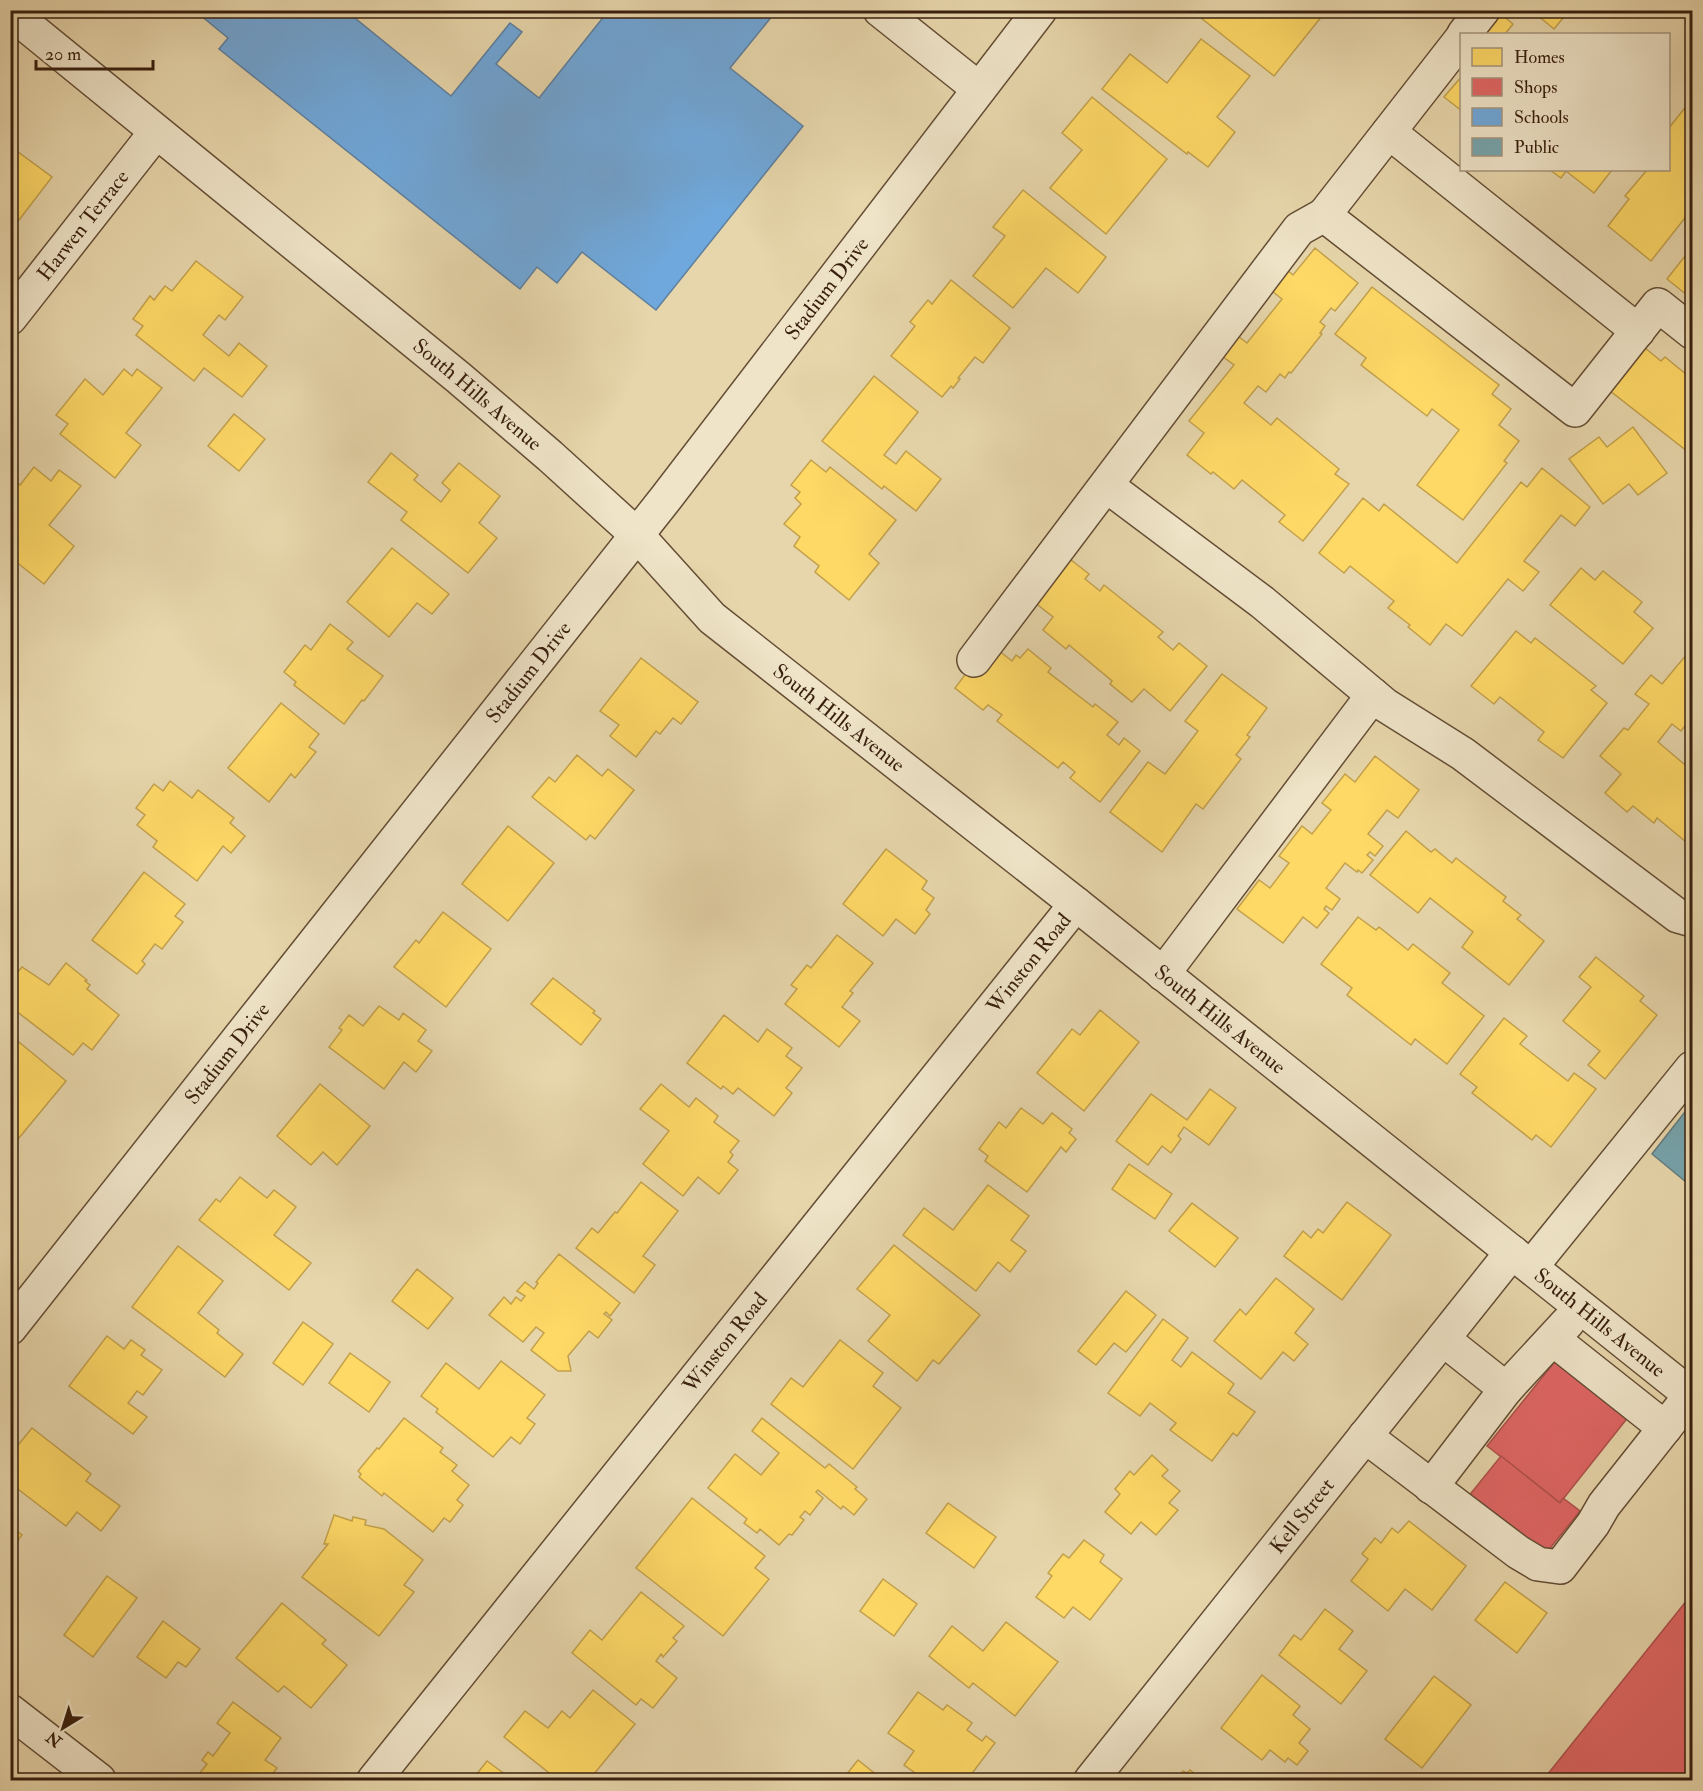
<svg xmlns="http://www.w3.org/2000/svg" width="1703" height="1791" font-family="'IM FELL Double Pica',serif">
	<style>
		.homes { fill: #ffd966; stroke: #c3a14c; stroke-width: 1.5 }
		.shops { fill: #e06666; stroke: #ae514c; stroke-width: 1.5 }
		.schools { fill: #6fa8dc; stroke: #5e7f9e; stroke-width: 1.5 }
		.public { fill: #76a5af; stroke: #637d7f; stroke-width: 1.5 }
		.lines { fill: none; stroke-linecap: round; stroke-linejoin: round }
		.minor-casing { stroke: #644d35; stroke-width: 36 }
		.minor { stroke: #efe4c8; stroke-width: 33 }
		.labels { text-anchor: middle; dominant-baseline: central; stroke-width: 6; stroke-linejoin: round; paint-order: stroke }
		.street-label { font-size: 21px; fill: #381f0e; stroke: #efe4c8 }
	</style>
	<rect width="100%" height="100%" fill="#e7d6ab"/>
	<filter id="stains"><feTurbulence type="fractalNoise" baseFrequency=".00333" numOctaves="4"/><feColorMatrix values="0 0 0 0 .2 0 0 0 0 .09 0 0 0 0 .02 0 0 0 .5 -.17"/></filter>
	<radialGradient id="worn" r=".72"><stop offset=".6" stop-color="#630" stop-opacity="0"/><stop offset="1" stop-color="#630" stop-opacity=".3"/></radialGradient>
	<g class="homes">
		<path d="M1191 10H1269L1273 14 1276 10H1315L1322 16 1274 76Z"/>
		<path d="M1496 10 1513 24 1505 34H1467Z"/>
		<path d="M1531 10H1581L1579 12 1577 11 1573 16 1568 12 1554 29Z"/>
		<path d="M1201 39 1250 76 1217 117 1235 132 1208 167 1188 152 1187 154 1102 89 1130 54 1167 83Z"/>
		<path d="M1462 76V111L1444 97Z"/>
		<path d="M1092 97 1167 159 1106 234 1050 188 1082 150 1062 133Z"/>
		<path d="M1692 99V209L1651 261 1608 226 1629 199 1625 196 1647 170H1668V129Z"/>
		<path d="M10 146 52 177 16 224 10 220Z"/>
		<path d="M1550 170H1612L1594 193 1566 171 1561 178Z"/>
		<path d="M1023 190 1106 257 1078 293 1046 268 1013 308 973 276 1005 236 993 227Z"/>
		<path d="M1315 248 1358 283 1335 311 1331 308 1320 322 1325 326 1320 333 1322 334 1291 373 1289 372 1285 378 1280 374 1266 392 1258 386 1244 403 1271 425 1277 418 1339 469 1335 474 1349 484 1303 541 1279 522 1285 515 1242 480 1234 489 1213 472 1211 474 1187 455 1204 433 1189 421 1234 365 1218 353 1234 333 1247 343 1282 299 1268 288 1285 268 1293 275Z"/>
		<path d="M1692 255V299L1667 279 1685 256 1689 259Z"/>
		<path d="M196 261 243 297 225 320 219 315 203 335 229 356 239 343 267 366 242 397 204 368 194 381 136 335 143 326 133 319 150 296 154 300 165 286 172 291Z"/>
		<path d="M951 280 1010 328 983 363 975 357 958 378 960 379 953 388 951 386 942 397 891 356 915 326 910 322 928 300 932 304Z"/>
		<path d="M1372 287 1499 385 1492 394 1511 409 1499 425 1519 441 1504 461 1507 463 1463 520 1417 485 1459 430 1432 409 1427 416 1361 365 1366 358 1335 334Z"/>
		<path d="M1634 339 1661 361 1665 357 1692 379V455L1600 383Z"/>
		<path d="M124 369 132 376 137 369 162 388 126 433 141 445 115 478 60 434 68 424 56 415 85 379 103 395Z"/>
		<path d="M874 376 918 412 884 455 896 464 906 451 941 479 916 511 884 486 882 489 822 441Z"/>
		<path d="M234 414 265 439 239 471 208 446Z"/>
		<path d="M1633 427 1667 473 1638 495 1629 484 1603 504 1569 459 1599 437 1607 447Z"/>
		<path d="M391 453 418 475 414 480 441 502 450 490 442 483 459 463 500 496 479 523 497 538 468 573 401 520 407 512 368 482Z"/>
		<path d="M811 460 826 472 830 467 896 520 869 554 879 563 849 600 815 572 819 566 794 546 800 537 784 524 801 504 795 498 800 492 791 485Z"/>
		<path d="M34 467 51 481 59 470 81 486 49 525 74 546 44 584 10 557V481L13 478 20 485Z"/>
		<path d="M1542 468 1590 507 1575 526 1561 515 1524 561 1539 572 1523 591 1508 579 1462 636 1446 624 1430 645 1408 627 1410 625 1388 608 1394 601 1350 566 1344 573 1319 553 1363 498 1379 511 1384 504 1457 563 1521 482 1527 487Z"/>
		<path d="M392 548 449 594 432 614 417 603 389 637 347 602Z"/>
		<path d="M1066 556 1089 574 1085 579 1100 591 1104 585 1163 632 1158 637 1173 650 1179 643 1207 666 1170 711 1144 689 1132 702 1110 684 1112 681 1069 645 1066 649 1043 630 1053 617 1033 601Z"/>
		<path d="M1581 568 1595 580 1603 571 1642 602 1634 612 1653 628 1623 664 1550 605Z"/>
		<path d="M330 624 353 642 347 649 383 676 364 701 362 700 344 724 294 685 296 682 284 672 305 645 311 650Z"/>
		<path d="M1516 631 1531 643 1535 638 1596 686 1591 690 1607 703 1563 758 1538 740 1544 732 1500 697 1494 704 1471 686Z"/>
		<path d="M989 643 1012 661 1016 655 1020 658 1028 649 1051 668 1048 672 1093 707 1095 704 1118 722 1107 735 1119 745 1124 738 1140 751 1100 802 1070 778 1075 772 1063 762 1058 768 997 721 1002 715 988 705 983 710 955 688Z"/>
		<path d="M1692 648V717L1681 731 1672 724 1658 742 1684 764 1692 756V847L1657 818 1654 823 1633 806 1627 812 1605 793 1621 774 1600 756 1624 728 1628 730 1649 704 1635 694 1651 675 1662 684Z"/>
		<path d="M641 658 698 702 681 724 673 718 660 734 656 731 636 757 610 736 619 725 600 711Z"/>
		<path d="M1222 674 1267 708 1247 735 1250 737 1236 755 1241 759 1203 809 1196 804 1162 852 1110 812 1148 762 1165 774 1198 731 1185 721Z"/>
		<path d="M281 703 319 734 309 747 316 752 295 778 291 774 269 802 228 768Z"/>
		<path d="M577 755 602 776 608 769 634 790 595 839 590 835 586 840 532 797 549 777 555 782Z"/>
		<path d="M1375 756 1419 790 1398 818 1387 810 1368 834 1383 846 1375 856 1370 852 1367 855 1373 860 1362 873 1358 870 1357 872 1345 863 1326 888 1340 899 1332 910 1326 906 1324 909 1329 913 1317 928 1303 917 1283 943 1237 909 1259 880 1270 888 1289 863 1279 856 1302 826 1312 834 1331 810 1322 803 1345 774 1355 782Z"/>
		<path d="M170 781 192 798 198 790 234 818 230 823 245 836 231 853 223 846 197 881 153 847 157 841 137 825 145 815 136 808 154 784 163 791Z"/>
		<path d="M508 826 554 863 508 921 462 884Z"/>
		<path d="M1406 831 1431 852 1435 849 1452 863 1456 858 1506 897 1503 901 1521 915 1517 919 1544 941 1509 985 1462 947 1473 932 1430 898 1418 913 1370 875Z"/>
		<path d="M886 849 927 881 922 889 934 898 926 910 930 914 915 934 896 919 883 936 843 904Z"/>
		<path d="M144 872 185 904 175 916 183 922 162 949 155 944 142 961 145 964 137 974 92 940Z"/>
		<path d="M443 912 491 949 446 1007 394 967 416 940 419 943Z"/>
		<path d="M1358 917 1376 930 1379 927 1408 950 1413 944 1450 973 1442 983 1484 1016 1447 1064 1415 1039 1411 1045 1347 995 1352 988 1321 964Z"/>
		<path d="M837 935 873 963 850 991 853 993 842 1007 860 1021 839 1047 785 1004 797 989 791 985 807 965 811 968Z"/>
		<path d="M1596 957 1644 996 1640 1001 1657 1015 1605 1079 1588 1065 1600 1051 1563 1021 1591 987 1579 977Z"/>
		<path d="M66 963 87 980 85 981 90 985 87 989 119 1015 92 1050 83 1043 73 1055 11 1007 13 1005 10 1003V982L22 967 49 985Z"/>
		<path d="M553 978 595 1011 593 1013 601 1019 581 1045 531 1004Z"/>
		<path d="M379 1006 399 1020 403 1013 426 1030 418 1041 432 1051 416 1072 404 1062 384 1089 329 1047 342 1030 339 1028 349 1015 363 1026Z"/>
		<path d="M1100 1010 1139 1042 1084 1111 1037 1073 1072 1029 1080 1035Z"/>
		<path d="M724 1015 758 1042 767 1029 792 1048 786 1056 802 1068 786 1088 792 1093 774 1116 738 1088 733 1094 723 1086 721 1089 687 1063Z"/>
		<path d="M1504 1018 1527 1036 1520 1044 1568 1081 1574 1073 1596 1089 1551 1147 1536 1135 1532 1140 1472 1093 1477 1087 1460 1074Z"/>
		<path d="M19 1042 66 1081 14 1144 10 1141V1053Z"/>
		<path d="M320 1084 370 1126 337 1165 323 1152 311 1165 277 1136Z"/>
		<path d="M661 1084 689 1107 696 1098 718 1116 714 1122 739 1141 730 1152 733 1155 728 1162 738 1170 719 1194 698 1177 683 1196 643 1164 669 1131 640 1109Z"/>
		<path d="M1210 1089 1236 1108 1209 1145 1184 1127 1178 1136 1181 1139 1171 1153 1162 1146 1148 1165 1116 1141 1151 1094 1187 1120Z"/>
		<path d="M1021 1108 1043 1124 1052 1113 1072 1129 1069 1133 1076 1139 1066 1152 1061 1147 1027 1192 985 1161 988 1156 979 1149 999 1122 1006 1128Z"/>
		<path d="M1129 1164 1172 1194 1155 1219 1112 1189Z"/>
		<path d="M240 1177 267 1198 274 1190 296 1207 274 1235 311 1263 289 1290 199 1220 216 1199 220 1202Z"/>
		<path d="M641 1182 678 1211 643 1256 655 1265 634 1293 576 1248 592 1228 598 1233 615 1212 617 1213Z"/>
		<path d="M988 1185 1029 1216 1011 1240 1026 1251 1010 1272 998 1262 976 1291 903 1235 924 1208 953 1230Z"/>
		<path d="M1347 1202 1391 1235 1342 1300 1284 1256 1303 1231 1311 1238 1318 1229 1323 1233Z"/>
		<path d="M1192 1203 1238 1238 1215 1267 1169 1231Z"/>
		<path d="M894 1245 980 1315 939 1364 933 1360 917 1381 868 1341 890 1315 857 1289Z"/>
		<path d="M178 1246 223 1281 198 1313 219 1330 217 1333 243 1354 225 1377 132 1307Z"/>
		<path d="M559 1254 620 1303 610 1316 606 1312 604 1314 612 1320 598 1338 589 1331 568 1356 571 1371H558L531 1350 544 1333 536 1327 523 1342 489 1315 504 1297 511 1304 516 1297 521 1301 525 1296 517 1291 525 1282 534 1289 538 1283 536 1282Z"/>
		<path d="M417 1269 453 1298 428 1329 392 1301Z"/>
		<path d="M1276 1278 1314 1309 1295 1333 1308 1344 1294 1361 1283 1352 1261 1379 1214 1341 1240 1309 1246 1315Z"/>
		<path d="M1126 1291 1156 1315 1126 1352 1114 1343 1096 1365 1078 1351Z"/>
		<path d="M1163 1319 1188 1338 1172 1360 1181 1367 1192 1352 1234 1384 1228 1393 1255 1412 1237 1436 1233 1433 1212 1461 1170 1430 1176 1423 1150 1403 1140 1416 1108 1393Z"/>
		<path d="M303 1322 333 1344 303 1385 273 1363Z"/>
		<path d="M107 1336 124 1349 131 1340 145 1350 141 1355 162 1370 143 1395 137 1391 128 1403 147 1417 133 1434 69 1386Z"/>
		<path d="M840 1340 883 1373 873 1386 901 1408 853 1469 771 1404 791 1378 803 1387Z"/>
		<path d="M350 1353 390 1382 369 1412 329 1383Z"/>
		<path d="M501 1361 545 1395 527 1418 535 1424 520 1444 511 1437 493 1457 436 1412 438 1409 421 1396 446 1363 479 1389Z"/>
		<path d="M404 1418 443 1448 440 1452 457 1465 452 1471 469 1485 457 1500 463 1505 450 1522 444 1518 433 1532 384 1493 382 1496 359 1477 361 1474 358 1471 377 1448 379 1449Z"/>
		<path d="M762 1418 825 1468 829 1464 857 1487 855 1489 867 1499 854 1515 843 1506 841 1509 818 1490 816 1492 823 1498 810 1515 805 1511 800 1517 804 1520 792 1535 789 1534 779 1545 760 1529 757 1533 744 1523 747 1519 708 1488 735 1454 761 1475 779 1453 752 1431Z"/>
		<path d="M32 1428 91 1474 86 1481 120 1506 101 1531 77 1512 66 1526 10 1483V1461L17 1453 14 1450Z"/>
		<path d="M1152 1455 1168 1470 1162 1476 1180 1491 1169 1503 1178 1510 1156 1535 1141 1522 1131 1534 1105 1512 1120 1494 1115 1489 1130 1471 1134 1475Z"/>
		<path d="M692 1498 765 1556 755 1568 769 1579 723 1636 636 1568Z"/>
		<path d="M948 1503 996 1537 974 1568 926 1533Z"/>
		<path d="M334 1515 352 1521 353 1517 366 1520 365 1525 384 1529 423 1560 404 1585 414 1592 379 1636 302 1577 328 1544H324Z"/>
		<path d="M1409 1521 1466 1566 1432 1610 1405 1589 1388 1611 1351 1581 1368 1559 1362 1554 1375 1538 1381 1543 1392 1528 1398 1533Z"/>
		<path d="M10 1526 22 1535 10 1550Z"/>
		<path d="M1084 1540 1104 1555 1100 1562 1122 1579 1090 1620 1073 1607 1064 1618 1036 1597 1052 1576 1048 1573 1063 1554 1069 1558Z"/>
		<path d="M107 1576 137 1598 93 1657 64 1635Z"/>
		<path d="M883 1579 917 1604 894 1636 860 1611Z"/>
		<path d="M1505 1582 1547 1613 1517 1653 1475 1620Z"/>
		<path d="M641 1592 684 1626 673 1638 677 1641 663 1657 661 1654 656 1661 677 1678 653 1708 641 1699 636 1705 572 1653 590 1630 602 1640Z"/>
		<path d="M282 1603 326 1640 322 1644 347 1665 311 1708 284 1686 278 1692 236 1658Z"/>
		<path d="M1325 1609 1353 1631 1339 1649 1367 1671 1341 1704 1279 1655 1294 1635 1301 1640Z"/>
		<path d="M163 1621 200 1649 186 1667 178 1662 166 1678 137 1657Z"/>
		<path d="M1006 1622 1058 1662 1015 1716 973 1683 969 1688 929 1656 952 1626 983 1651Z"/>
		<path d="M1262 1675 1300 1706 1293 1715 1310 1729 1299 1743 1308 1751 1297 1765 1288 1758 1285 1762 1270 1750 1262 1760 1221 1728Z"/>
		<path d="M1434 1676 1471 1705 1422 1768 1385 1739Z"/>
		<path d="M593 1690 635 1724 589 1780H558L504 1737 525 1711 548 1728 562 1711 570 1718Z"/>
		<path d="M918 1692 943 1710 947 1705 972 1723 967 1730 982 1741 986 1736 995 1743 967 1780H948L941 1775 937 1780H925L904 1765 914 1751 888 1733Z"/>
		<path d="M233 1702 281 1738 265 1760 277 1768 268 1780H207L199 1774 207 1764 202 1760 208 1752 213 1756 230 1733 217 1723Z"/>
		<path d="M858 1760 883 1780H842Z"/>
		<path d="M487 1761 513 1780H472Z"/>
		<path d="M1190 1770 1203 1780H1176L1183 1771 1187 1773Z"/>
	</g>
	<g class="shops">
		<path d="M1557 1359 1629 1416 1560 1503 1487 1446Z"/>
		<path d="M1501 1456 1560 1503 1563 1498 1580 1511 1543 1557 1468 1497Z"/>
		<path d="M1692 1594V1780H1543Z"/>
	</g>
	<path class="schools" d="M194 10H345L451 96 510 23 522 32 496 64 539 98 609 10H767L773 15 730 68 803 126 656 310 582 252 557 283 537 267 520 289 219 49 228 38Z"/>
	<path class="public" d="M1692 1103V1187L1652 1154Z"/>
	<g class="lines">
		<g class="minor-casing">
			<g id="minor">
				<path d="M880 10 979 89"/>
				<path id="s1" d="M10 12 459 378 550 456 637 535 712 618 1076 904 1692 1396"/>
				<path d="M1464 34 1483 10"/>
				<path d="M1462 38 1324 215 1575 410 1658 305 1692 332"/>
				<path d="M1389 132 1638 331"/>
				<path id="s2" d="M10 318 156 132"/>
				<path d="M1107 486 1262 602 1385 705 1463 754 1678 916 1692 920"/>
				<path d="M974 660 1299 229 1324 215"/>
				<path d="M1163 974 1373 695"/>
				<path d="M1531 1267 1692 1068"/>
				<path id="s3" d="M10 1328 666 498 1040 10"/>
				<path d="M1554 1340 1665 1428"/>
				<path d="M1506 1389 1568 1322"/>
				<path d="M1365 1436 1518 1552 1538 1564 1560 1567 1593 1524 1604 1505 1691 1395"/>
				<path d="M1431 1487 1506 1389 1443 1339"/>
				<path d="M10 1711 99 1780"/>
				<path id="s4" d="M374 1780 1076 904"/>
				<path id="s5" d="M1091 1780 1512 1252"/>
			</g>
		</g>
		<use href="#minor" class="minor"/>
	</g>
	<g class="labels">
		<g class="street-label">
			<text stroke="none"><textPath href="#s2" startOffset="118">Harwen Terrace</textPath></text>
			<text stroke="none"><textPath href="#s3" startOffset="1322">Stadium Drive</textPath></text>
			<text stroke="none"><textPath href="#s1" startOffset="604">South Hills Avenue</textPath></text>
			<text stroke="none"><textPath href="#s3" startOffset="836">Stadium Drive</textPath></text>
			<text stroke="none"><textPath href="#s1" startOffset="1090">South Hills Avenue</textPath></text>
			<text stroke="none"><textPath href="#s4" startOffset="1047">Winston Road</textPath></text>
			<text stroke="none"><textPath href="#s1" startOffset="1576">South Hills Avenue</textPath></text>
			<text stroke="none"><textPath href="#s3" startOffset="350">Stadium Drive</textPath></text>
			<text stroke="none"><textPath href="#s1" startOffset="2062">South Hills Avenue</textPath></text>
			<text stroke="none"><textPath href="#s4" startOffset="561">Winston Road</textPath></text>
			<text stroke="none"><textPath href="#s5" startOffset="338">Kell Street</textPath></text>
		</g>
	</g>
	<rect width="1703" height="1791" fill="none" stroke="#e7d6ab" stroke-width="36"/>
	<rect x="12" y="12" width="1679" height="1767" fill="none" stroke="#381f0e" stroke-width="3"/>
	<rect x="18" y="18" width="1667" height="1755" fill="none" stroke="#381f0e" stroke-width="1.5"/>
	<rect x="1460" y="33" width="210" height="138" fill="#efe4c8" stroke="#a6957e" stroke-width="1.5"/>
	<rect x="1472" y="48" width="30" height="18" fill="#ffd966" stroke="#a6957e" stroke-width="1.5"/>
	<text x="1514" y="63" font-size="18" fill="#381f0e">Homes</text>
	<rect x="1472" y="78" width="30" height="18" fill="#e06666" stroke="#a6957e" stroke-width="1.5"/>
	<text x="1514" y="93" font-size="18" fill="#381f0e">Shops</text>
	<rect x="1472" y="108" width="30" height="18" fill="#6fa8dc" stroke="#a6957e" stroke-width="1.5"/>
	<text x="1514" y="123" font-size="18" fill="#381f0e">Schools</text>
	<rect x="1472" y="138" width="30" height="18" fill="#76a5af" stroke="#a6957e" stroke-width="1.5"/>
	<text x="1514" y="153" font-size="18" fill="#381f0e">Public</text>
	<g transform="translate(63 1728) rotate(218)" stroke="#efe4c8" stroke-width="4.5" paint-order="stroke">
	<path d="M0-4.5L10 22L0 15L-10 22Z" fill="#381f0e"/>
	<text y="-9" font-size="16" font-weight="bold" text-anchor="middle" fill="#381f0e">N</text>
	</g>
	<path d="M36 60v9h117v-9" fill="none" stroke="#381f0e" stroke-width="3"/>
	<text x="45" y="60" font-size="18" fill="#381f0e" stroke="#efe4c8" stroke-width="4.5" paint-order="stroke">20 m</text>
	<rect width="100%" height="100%" filter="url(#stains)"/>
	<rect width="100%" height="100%" fill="url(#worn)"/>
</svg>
